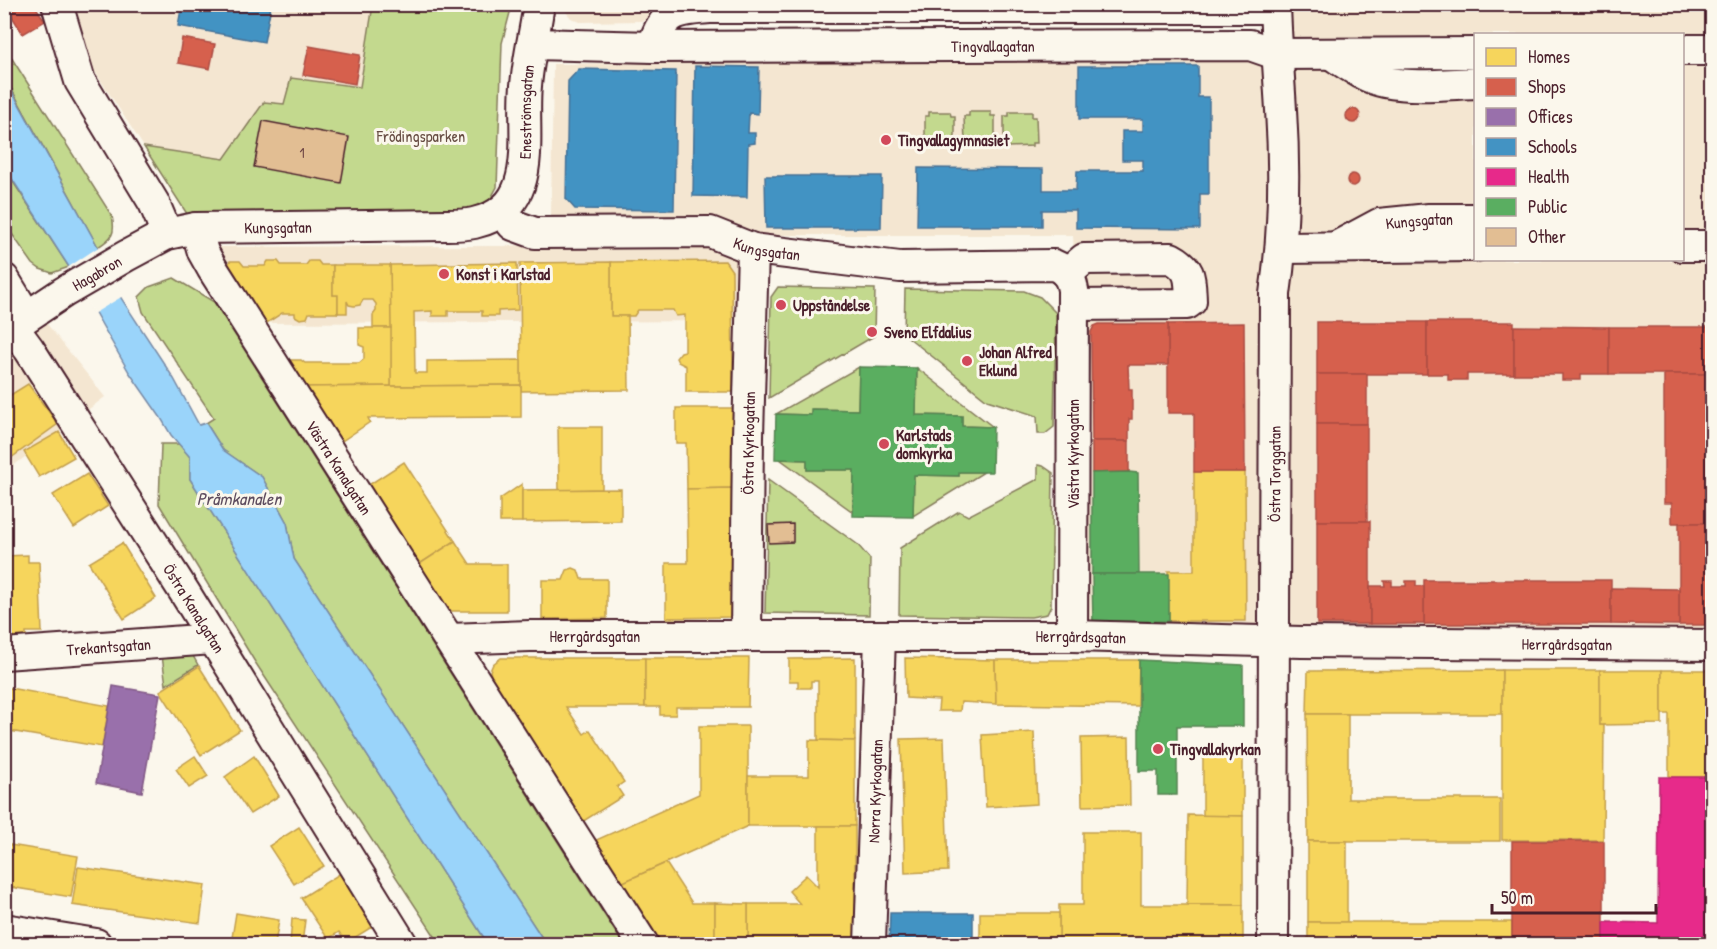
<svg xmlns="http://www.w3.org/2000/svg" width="1717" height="949" font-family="'Patrick Hand',sans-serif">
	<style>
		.built { fill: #f4e6d1; fill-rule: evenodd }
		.green { fill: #c3d98e; stroke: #867c5c; stroke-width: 1.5 }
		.water { fill: #9ad4fa; stroke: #7a8ca7; stroke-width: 1.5 }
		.pier { fill: #fbf7ec }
		.homes { fill: #f6d55c; stroke: #c29e4d; stroke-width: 1.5 }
		.shops { fill: #d6604d; stroke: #ac4c43; stroke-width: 1.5 }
		.offices { fill: #9970ab; stroke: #815885; stroke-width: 1.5 }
		.schools { fill: #4393c3; stroke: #457095; stroke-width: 1.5 }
		.health { fill: #e7298a; stroke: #b8266e; stroke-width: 1.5 }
		.public { fill: #5aae61; stroke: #558351; stroke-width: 1.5 }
		.building { fill: #e2be93; stroke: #4a1f2b; stroke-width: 1.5 }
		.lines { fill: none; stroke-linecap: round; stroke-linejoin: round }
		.minor-casing { stroke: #4a1f2b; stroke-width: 34 }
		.minor { stroke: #fbf7ec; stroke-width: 30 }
		.poi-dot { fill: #d1495b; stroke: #fbf7ec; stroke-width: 2 }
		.labels { text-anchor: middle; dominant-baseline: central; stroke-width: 6; stroke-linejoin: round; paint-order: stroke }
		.number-label { font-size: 14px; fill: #704745 }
		.street-label { font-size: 16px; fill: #4a1f2b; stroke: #fbf7ec }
		.park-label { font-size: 16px; fill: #684e44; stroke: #fbf7ec }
		.poi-label { font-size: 16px; font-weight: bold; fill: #4a1f2b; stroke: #fbf7ec; text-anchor: start }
		.water-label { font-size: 18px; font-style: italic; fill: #5e4c5f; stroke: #fbf7ec }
	</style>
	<rect width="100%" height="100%" fill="#fbf7ec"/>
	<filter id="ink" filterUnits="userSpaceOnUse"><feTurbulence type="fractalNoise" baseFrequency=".0167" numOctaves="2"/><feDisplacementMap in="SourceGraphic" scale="12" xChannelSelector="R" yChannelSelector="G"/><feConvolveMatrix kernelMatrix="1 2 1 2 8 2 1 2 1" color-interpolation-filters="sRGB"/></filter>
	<g filter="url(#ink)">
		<g class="built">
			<path d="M76 5H373L360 87 291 78 284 105 264 103 224 159 144 147 88 61Z"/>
			<path d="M560 5H668L649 19 642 21 580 22 571 18Z"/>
			<path d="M1285 5H1712V636L1075 631 1077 321 1073 235H764L713 218 551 216 553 64 1219 56 1286 42ZM1476 34H1682V260H1476Z"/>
			<path d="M710 239 743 258 737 321 249 323 202 247 502 246Z"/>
			<path d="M5 271 105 397 5 472Z"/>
		</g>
		<g class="green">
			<path d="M373 5H512L502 43 497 187 491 198 474 213 189 217 144 147 224 159 264 102 284 104 291 78 360 87Z"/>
			<path d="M4 46 112 216C116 234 112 238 98 247L5 77Z"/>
			<path d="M929 112H950L951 116H955V142H951V147L929 146V143H925V116H929Z"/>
			<path d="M969 112H991V116H995V143H992V147L969 148V143H965L964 116H969Z"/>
			<path d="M1009 112H1032V117H1036L1037 143H1032V146L1008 147V143H1004V116H1009Z"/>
			<path d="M4 168 69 267 52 273 40 269 33 264 5 224Z"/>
			<path d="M174 278 214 302 623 944H546L294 559 287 523 262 477 223 450 206 423 214 418 143 312 139 297 149 287Z"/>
			<path d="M778 287 875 289 874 336 769 398 771 297Z"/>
			<path d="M905 289 1024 291 1040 297 1056 313 1054 427 1045 434H1038L1037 416 987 400 904 334Z"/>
			<path d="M859 367 858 410 812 409 811 415 776 414Z"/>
			<path d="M917 368 993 427 962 426V416L916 415Z"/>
			<path d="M161 444H179L190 457V479L488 944H440L255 662 159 504Z"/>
			<path d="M780 459 807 460V470H854L853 512Z"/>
			<path d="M1038 465 1043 466 1053 473 1051 606 1047 614 1031 617 899 615 900 548 959 511 968 516 1038 479Z"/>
			<path d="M959 472H984L913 516 914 475 959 476Z"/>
			<path d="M768 480 857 544 870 559 869 615 765 613Z"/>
			<path d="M192 654 198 665 166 685 162 656Z"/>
		</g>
		<path class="water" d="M4 77 98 247 121 298 174 379 199 425 206 423 223 450 262 477 287 523 294 559 546 944H488L190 479V457L171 435 161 418 129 372 69 267 5 168Z"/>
		<path class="pier" d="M100 246 123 296 93 314 67 268Z"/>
		<g class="homes">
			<path d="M230 261H240L244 266H265L268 261H278L281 265H306L309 261H318L321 265H333V295H338V313H309L307 318 300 319 295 316V313H282L262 326 223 271Z"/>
			<path d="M725 261 732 271 733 392H686V366L678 362 676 358 681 352 685 351V315L676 316 673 310H638L634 316H611V262Z"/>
			<path d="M611 262V316H628L629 390 521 391 520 263Z"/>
			<path d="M517 263 518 310 498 311V316H482V311H448V316H432V311L414 312 415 373H427V361L521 360V385L391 386 390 265Z"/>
			<path d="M333 265H390L391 328H373V315L376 311V304L373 300H363L360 305 354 306 349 305 347 301V313H338V295H333Z"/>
			<path d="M359 328H391V386L299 387 286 372 290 360H301L305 363H359L364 359V347L359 345Z"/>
			<path d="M28 384 58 424 4 463V399Z"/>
			<path d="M521 385V417L368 418 370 422 336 445 299 387Z"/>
			<path d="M676 408H733L734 488 687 489 686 443H676Z"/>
			<path d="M558 427H602V489L559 490Z"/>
			<path d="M59 432 74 457 39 477 24 452Z"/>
			<path d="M404 462 455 541 415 567 364 488Z"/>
			<path d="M1194 472H1245L1246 621H1169L1168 571H1194Z"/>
			<path d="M87 474 108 506 74 528 53 495Z"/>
			<path d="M522 484V522H500V499Z"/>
			<path d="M734 488 735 617 666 618V563H688L687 489Z"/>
			<path d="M621 489V521L522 522V490Z"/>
			<path d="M455 541 470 564H507V611H443L415 567Z"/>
			<path d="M122 543 156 598 124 619 89 563Z"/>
			<path d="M28 555V562H39L42 632H26V637L4 638V556Z"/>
			<path d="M573 568 578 570 581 579H607V618L542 619V580H563L567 570Z"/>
			<path d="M501 658H645V707H566L584 734 590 730 624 782 617 787 623 796 582 822 492 679 490 671 493 664Z"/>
			<path d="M645 658H749L748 707H676V715H660V707H645Z"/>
			<path d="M855 658V741L818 740V681H811V688H798V681H789V659Z"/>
			<path d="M905 658 995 660 996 704 961 702 960 711H938L939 700 906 698Z"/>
			<path d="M995 660H1139L1138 706 996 704Z"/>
			<path d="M199 666 240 730 201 755 160 691Z"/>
			<path d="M1502 670V714H1307L1308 671Z"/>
			<path d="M1502 670H1600V725H1604L1603 840H1502Z"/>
			<path d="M1600 670H1662V724L1600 725Z"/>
			<path d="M1662 670H1712V777H1669V714H1662Z"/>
			<path d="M4 687 109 706 102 747 4 730Z"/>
			<path d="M1307 714H1348V799H1500V841H1308Z"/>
			<path d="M699 726H748V826L621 883 594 841 699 794Z"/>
			<path d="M1034 732 1037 804 986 807 982 735Z"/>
			<path d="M1129 737 1130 805 1082 806 1081 738Z"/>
			<path d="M944 738 948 871 905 873 901 739Z"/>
			<path d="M809 740 855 741V826H748V776H809Z"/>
			<rect x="1203" y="752" width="40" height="64"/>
			<path d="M195 756 208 776 189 788 176 769Z"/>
			<path d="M254 756 279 796 250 814 225 777Z"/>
			<path d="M1188 815 1243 816V905H1187Z"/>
			<path d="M818 826H855V944H748V904H800L789 891 806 875 818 887Z"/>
			<path d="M299 827 324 866 294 884 269 846Z"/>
			<path d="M1083 832H1141V905H1243V944H1059V905H1083Z"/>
			<rect x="1308" y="841" width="39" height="81"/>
			<path d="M4 844 78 856 71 897 4 886Z"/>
			<path d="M666 863 692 903H715V944H660L621 883Z"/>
			<path d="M78 867 205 885 200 923 72 905Z"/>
			<path d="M341 873 375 925 346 943 339 932 328 939 301 898Z"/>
			<path d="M715 903 748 904V944H715Z"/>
			<path d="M236 913 279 920 275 944H231Z"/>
			<rect x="980" y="913" width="79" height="31"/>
			<path d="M292 919 305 920 302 944H290Z"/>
			<rect x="1308" y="922" width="204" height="22"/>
		</g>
		<g class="shops">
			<path d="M4 4H34L45 21 23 34Z"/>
			<path d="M182 38 215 44 210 69 178 63Z"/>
			<path d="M309 46 360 55 355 84 303 75Z"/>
			<circle cx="1353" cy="116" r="7"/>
			<circle cx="1353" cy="180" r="6"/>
			<rect x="1317" y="322" width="110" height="52"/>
			<path d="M1427 322H1514V374H1467V380H1448V374H1427Z"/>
			<path d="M1244 323 1245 472H1194V413H1168V324Z"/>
			<path d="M1099 324H1168V365H1128L1129 389H1132V419H1129V441H1092L1091 332 1094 326Z"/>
			<path d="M1514 326 1609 327V374H1581V380H1562V374H1514Z"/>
			<rect x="1609" y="327" width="103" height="47"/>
			<rect x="1317" y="374" width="50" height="50"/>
			<path d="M1664 374H1712V523H1672V503H1664Z"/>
			<rect x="1317" y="424" width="50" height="97"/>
			<path d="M1092 441H1129V472L1092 473Z"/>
			<rect x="1317" y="521" width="53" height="103"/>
			<rect x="1679" y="523" width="33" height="102"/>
			<rect x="1424" y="580" width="187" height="44"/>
			<path d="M1384 581H1392V586H1406V581H1416V586H1424V624H1370V586H1385Z"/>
			<path d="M1611 588 1679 589V625L1611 624Z"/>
			<rect x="1512" y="841" width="92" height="103"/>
		</g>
		<path class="offices" d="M113 686 160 694 142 792 96 783Z"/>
		<g class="schools">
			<path d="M182 4H261L271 6 264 42 178 26Z"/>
			<path d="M347 4H370L369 9Z"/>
			<path d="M695 66 759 67 758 114 749 113 748 133H755V143L748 144 747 197 693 196Z"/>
			<path d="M1079 66H1198V97H1209V194H1200V229L1076 228V210H1042V226H917L918 168 1043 169V190H1076L1077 171H1143V160H1122V131H1143V119H1079Z"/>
			<path d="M579 69 676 71 674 210 575 209 566 199 568 81Z"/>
			<path d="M765 176H882L881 228H766Z"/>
			<path d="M890 913H973V944H889Z"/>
		</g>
		<path class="health" d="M1659 777H1712V944H1604V922L1658 923Z"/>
		<g class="public">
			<path d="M859 367 917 368 916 415 962 416V426L993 427 992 472H959V476L914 475 913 517 853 516 854 470H807V460L775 459 776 414 811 415V409L858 410Z"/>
			<path d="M1129 472 1138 473 1139 574H1092V473Z"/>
			<path d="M1092 574H1169V621L1093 622Z"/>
			<path d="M1139 660 1243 665V726H1177V795H1158V771H1139Z"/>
		</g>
		<g class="building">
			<path d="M263 121 349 137 341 183 254 167Z"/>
			<path d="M793 524V542L769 543 768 525Z"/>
		</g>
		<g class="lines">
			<g class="minor-casing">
				<g id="minor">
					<path d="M57 4 80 81 154 203 167 234"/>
					<path id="s1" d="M534 44 653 47 1250 45 1276 54 1476 53"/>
					<path d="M653 47C662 12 677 10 710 8H1275"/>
					<path d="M1682 50H1712"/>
					<path d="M1331 54C1348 65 1365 78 1385 82 1414 88 1447 84 1476 83"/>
					<path id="s2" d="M502 211 513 225 535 233 710 232 753 249 900 267 1054 265C1066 270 1071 277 1073 290L1072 636"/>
					<path id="s3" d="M196 228 203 252 212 268 643 944"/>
					<path id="s4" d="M1338 246 1379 224 1429 219H1476"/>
					<path d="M1682 246H1712"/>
					<path d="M1282 248 1476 246"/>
					<path d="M1067 274 1084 259 1171 258C1192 269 1190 279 1191 301L1187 304 1073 305"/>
					<path d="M4 279 26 315"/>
					<path id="s5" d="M12 326 29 349 185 593 402 944"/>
					<path id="s6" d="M4 332 64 292 126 256 167 234 196 228 447 225C456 225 465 225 474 223 542 208 521 136 526 86 528 59 535 32 539 4"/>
					<path id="s7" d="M746 635 748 436 753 249"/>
					<path id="s8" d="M449 639 530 636H1072L1302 642 1712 645"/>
					<path id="s9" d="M4 654 213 639"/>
					<path d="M4 929 96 944"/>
					<path id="s10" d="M870 944 880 636"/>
					<path id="s11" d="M1273 944 1275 294C1284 233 1285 171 1281 110 1279 75 1276 40 1275 4"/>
				</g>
			</g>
			<use href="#minor" class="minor"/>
		</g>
	</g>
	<g class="poi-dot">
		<circle cx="886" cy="140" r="6"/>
		<circle cx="444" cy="274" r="6"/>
		<circle cx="781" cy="305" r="6"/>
		<circle cx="872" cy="332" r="6"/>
		<circle cx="967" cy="361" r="6"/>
		<circle cx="884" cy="444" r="6"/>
		<circle cx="1158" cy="749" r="6"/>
	</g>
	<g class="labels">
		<g class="number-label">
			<text x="302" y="152">1</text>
		</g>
		<g class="street-label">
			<text stroke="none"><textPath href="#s1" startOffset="459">Tingvallagatan</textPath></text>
			<text stroke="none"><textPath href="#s6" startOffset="634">Eneströmsgatan</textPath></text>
			<text stroke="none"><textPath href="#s4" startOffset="87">Kungsgatan</textPath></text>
			<text stroke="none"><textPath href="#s6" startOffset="302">Kungsgatan</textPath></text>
			<text stroke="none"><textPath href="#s2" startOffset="276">Kungsgatan</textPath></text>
			<text stroke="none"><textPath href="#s6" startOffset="110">Hagabron</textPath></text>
			<text stroke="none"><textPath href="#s7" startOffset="192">Östra Kyrkogatan</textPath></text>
			<text transform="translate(1073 454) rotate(-90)">Västra Kyrkogatan</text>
			<text stroke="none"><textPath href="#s3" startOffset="280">Västra Kanalgatan</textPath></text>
			<text stroke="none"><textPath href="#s11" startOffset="470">Östra Torggatan</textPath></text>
			<text stroke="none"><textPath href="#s5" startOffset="336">Östra Kanalgatan</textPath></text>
			<text stroke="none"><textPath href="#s8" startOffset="146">Herrgårdsgatan</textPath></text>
			<text stroke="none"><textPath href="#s8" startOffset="632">Herrgårdsgatan</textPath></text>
			<text stroke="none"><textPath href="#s8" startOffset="1118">Herrgårdsgatan</textPath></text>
			<text stroke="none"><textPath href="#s9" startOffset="105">Trekantsgatan</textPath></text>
			<text stroke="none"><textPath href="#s10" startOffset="153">Norra Kyrkogatan</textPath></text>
		</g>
		<g class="park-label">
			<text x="421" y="136">Frödingsparken</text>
		</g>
		<g class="poi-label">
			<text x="898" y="140">Tingvallagymnasiet</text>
			<text x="456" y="274">Konst i Karlstad</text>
			<text x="793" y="305">Uppståndelse</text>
			<text x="884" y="332">Sveno Elfdalius</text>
			<text x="979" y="352">Johan Alfred<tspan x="979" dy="18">Eklund</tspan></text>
			<text x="896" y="435">Karlstads<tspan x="896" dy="18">domkyrka</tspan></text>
			<text x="1170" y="749">Tingvallakyrkan</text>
		</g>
		<g class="water-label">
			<text x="239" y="498">Pråmkanalen</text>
		</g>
	</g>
	<rect width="1717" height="949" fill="none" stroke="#fbf7ec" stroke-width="24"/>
	<rect x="12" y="12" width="1693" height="925" fill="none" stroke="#4a1f2b" stroke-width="2" filter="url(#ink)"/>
	<rect x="1474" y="33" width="210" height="228" fill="#fbf7ec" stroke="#b4a19f" stroke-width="1.5"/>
	<rect x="1486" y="48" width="30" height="18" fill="#f6d55c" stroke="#b4a19f" stroke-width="1.5"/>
	<text x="1528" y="63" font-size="18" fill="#4a1f2b">Homes</text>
	<rect x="1486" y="78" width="30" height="18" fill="#d6604d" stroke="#b4a19f" stroke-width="1.5"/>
	<text x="1528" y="93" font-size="18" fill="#4a1f2b">Shops</text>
	<rect x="1486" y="108" width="30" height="18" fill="#9970ab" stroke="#b4a19f" stroke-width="1.5"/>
	<text x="1528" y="123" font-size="18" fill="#4a1f2b">Offices</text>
	<rect x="1486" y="138" width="30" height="18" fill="#4393c3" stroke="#b4a19f" stroke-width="1.5"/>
	<text x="1528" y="153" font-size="18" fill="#4a1f2b">Schools</text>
	<rect x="1486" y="168" width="30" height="18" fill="#e7298a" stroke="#b4a19f" stroke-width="1.5"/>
	<text x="1528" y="183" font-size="18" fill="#4a1f2b">Health</text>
	<rect x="1486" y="198" width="30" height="18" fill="#5aae61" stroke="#b4a19f" stroke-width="1.5"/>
	<text x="1528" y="213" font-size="18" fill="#4a1f2b">Public</text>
	<rect x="1486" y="228" width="30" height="18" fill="#e2be93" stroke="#b4a19f" stroke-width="1.5"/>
	<text x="1528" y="243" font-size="18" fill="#4a1f2b">Other</text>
	<path d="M1492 904v9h164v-9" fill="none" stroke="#4a1f2b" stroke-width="3"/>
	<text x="1501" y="904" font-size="18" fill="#4a1f2b" stroke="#fbf7ec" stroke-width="4.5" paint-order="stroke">50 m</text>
</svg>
